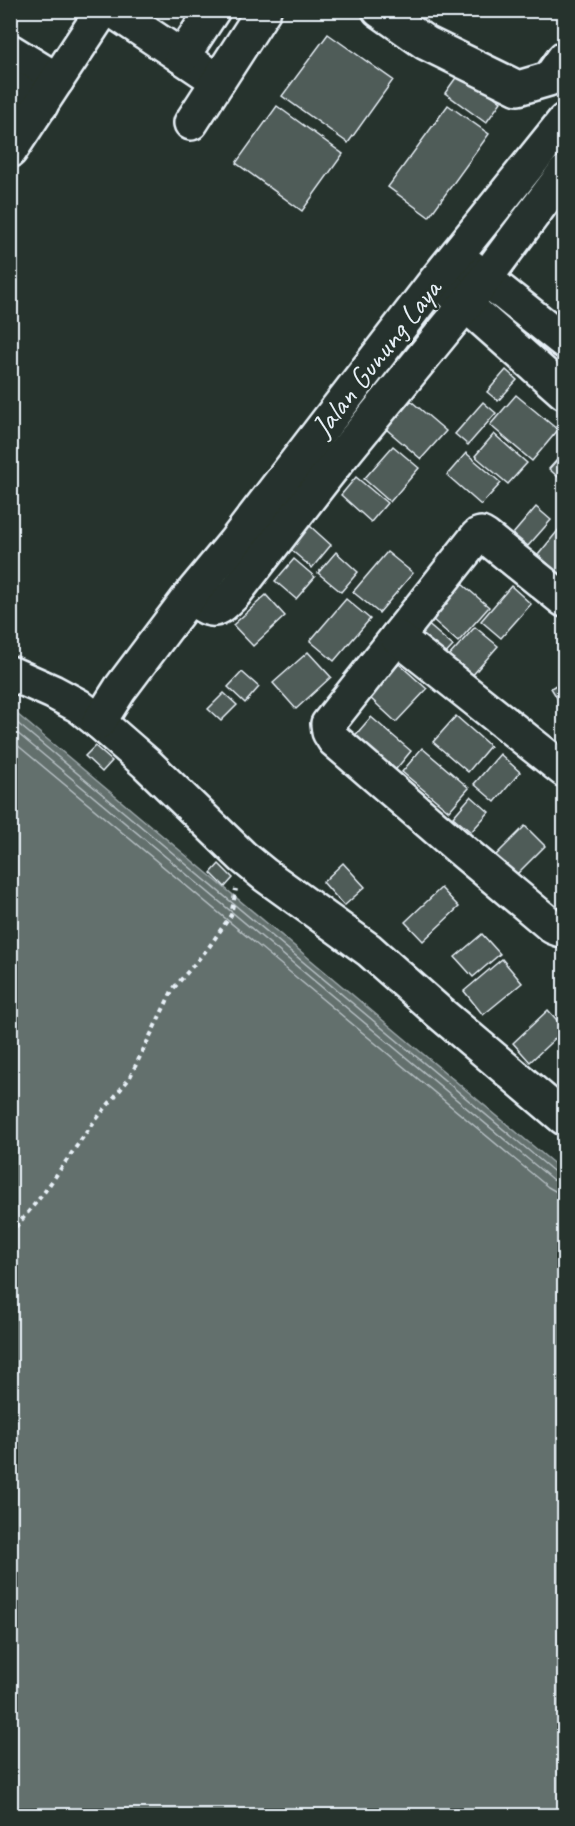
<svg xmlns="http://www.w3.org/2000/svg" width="575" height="1826" font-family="Caveat,sans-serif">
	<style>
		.water { fill: #636f6d; stroke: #98a3a5; stroke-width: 1.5 }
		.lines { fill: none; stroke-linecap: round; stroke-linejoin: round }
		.shore { stroke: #b3bdc0; stroke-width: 1.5 }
		.building { fill: #505c59; stroke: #e8f1f8; stroke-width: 1.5 }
		.minor-casing { stroke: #e8f1f8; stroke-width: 38 }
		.path { stroke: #e8f1f8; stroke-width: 4; stroke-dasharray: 4.5 4.5; stroke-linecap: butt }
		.minor { stroke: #26332d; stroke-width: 33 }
		.labels { text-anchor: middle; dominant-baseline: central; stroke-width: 5; stroke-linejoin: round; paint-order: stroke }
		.street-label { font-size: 30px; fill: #e8f1f8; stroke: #26332d }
	</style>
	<rect width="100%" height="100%" fill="#26332d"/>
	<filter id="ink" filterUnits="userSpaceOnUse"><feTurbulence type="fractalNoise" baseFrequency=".0167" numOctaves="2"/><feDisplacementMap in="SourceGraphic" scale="12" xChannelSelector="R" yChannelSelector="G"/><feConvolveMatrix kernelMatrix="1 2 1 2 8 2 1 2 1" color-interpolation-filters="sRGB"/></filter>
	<g filter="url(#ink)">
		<path class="water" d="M11 709 564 1172V1815H11Z"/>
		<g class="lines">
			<g class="shore">
				<path d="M10 717 558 1175 564 1176"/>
				<path d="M10 727 553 1180 564 1184"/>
				<path d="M10 739 548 1187 555 1191 564 1193"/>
			</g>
		</g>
		<g class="building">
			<path d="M328 34 393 80 348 143 282 96Z"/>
			<path d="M460 72 501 102 486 123 445 93Z"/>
			<path d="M448 105 489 134 429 217 388 187Z"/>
			<path d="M277 106 343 154 302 211 236 163Z"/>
			<path d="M506 370 517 380 498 401 487 392Z"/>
			<path d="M516 395 558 430 532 461 490 425Z"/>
			<path d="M411 401 446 431 421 459 386 429Z"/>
			<path d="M483 402 496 413 468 445 455 434Z"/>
			<path d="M494 434 527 463 508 484 475 456Z"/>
			<path d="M393 446 419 468 390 502 364 479Z"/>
			<path d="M564 452V482L549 469Z"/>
			<path d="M466 453 501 483 481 505 447 475Z"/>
			<path d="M356 477 387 503 371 522 341 495Z"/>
			<path d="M536 507 551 520 528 546 513 534Z"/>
			<path d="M310 526 331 545 312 568 290 549Z"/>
			<path d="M560 528 564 532V578L538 555Z"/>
			<path d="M336 552 358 572 341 592 318 573Z"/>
			<path d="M387 552 413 573 379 613 353 592Z"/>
			<path d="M294 559 315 577 296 599 275 581Z"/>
			<path d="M462 584 489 607 458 642 432 619Z"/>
			<path d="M511 586 531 604 501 638 481 621Z"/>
			<path d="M266 595 285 616 253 646 233 625Z"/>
			<path d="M346 599 370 619 334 661 310 641Z"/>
			<path d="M425 622 453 646 440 660 412 636Z"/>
			<path d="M475 627 498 646 471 677 448 657Z"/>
			<path d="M308 652 331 677 296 709 273 683Z"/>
			<path d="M399 664 427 689 396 722 369 697Z"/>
			<path d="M242 672 259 687 245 703 228 687Z"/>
			<path d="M564 680V709L551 688Z"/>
			<path d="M224 693 237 705 221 721 208 709Z"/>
			<path d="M456 716 490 746 468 772 433 742Z"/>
			<path d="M371 717 411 751 392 774 352 739Z"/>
			<path d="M95 746 112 761 102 772 85 756Z"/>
			<path d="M422 748 469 788 449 811 402 772Z"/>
			<path d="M500 754 520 772 495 802 474 784Z"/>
			<path d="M471 796 489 812 471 832 453 817Z"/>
			<path d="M525 826 545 846 509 882 489 862Z"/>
			<path d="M343 863 365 887 344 906 323 882Z"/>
			<path d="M219 864 233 878 225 887 211 873Z"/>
			<path d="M441 888 459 907 423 941 405 922Z"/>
			<path d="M482 934 500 954 473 977 455 957Z"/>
			<path d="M502 959 522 983 483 1015 464 991Z"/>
			<path d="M548 1010 564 1028V1030L530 1062 513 1043Z"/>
		</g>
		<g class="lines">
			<g class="minor-casing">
				<g id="minor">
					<path d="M112 10 218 81"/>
					<path d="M379 10 426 43 518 88 549 79 564 58"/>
					<path d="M10 51 57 80"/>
					<path d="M182 57 213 10"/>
					<path d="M10 86 41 105"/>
					<path d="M191 123 264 10"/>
					<path d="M10 151 103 10"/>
					<path d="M467 264 564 341"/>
					<path d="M449 290 564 392"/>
					<path d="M190 596C213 615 215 613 235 593L336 463 467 303 564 173"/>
					<path d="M564 600 486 537 481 534 478 535 328 724 329 732 334 740 459 848 553 927 561 930 564 929"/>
					<path d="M397 637 564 770"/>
					<path d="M10 673 53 692 79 706 99 722 146 763 243 857 265 875 369 950 440 1013 564 1118"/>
					<path d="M99 722 120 689 190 596 234 543 436 280 564 121"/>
				</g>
			</g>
			<path class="path" d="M10 1234 43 1194 90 1127 129 1079 173 989 209 947 231 915 236 889"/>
			<use href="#minor" class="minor"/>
		</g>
	</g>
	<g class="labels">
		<g class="street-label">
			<text transform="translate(376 358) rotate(-52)">Jalan Gunung Laya</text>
		</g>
	</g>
	<rect width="575" height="1826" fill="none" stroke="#26332d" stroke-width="36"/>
	<rect x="18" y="18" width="539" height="1790" fill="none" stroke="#e8f1f8" stroke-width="2" filter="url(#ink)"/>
</svg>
